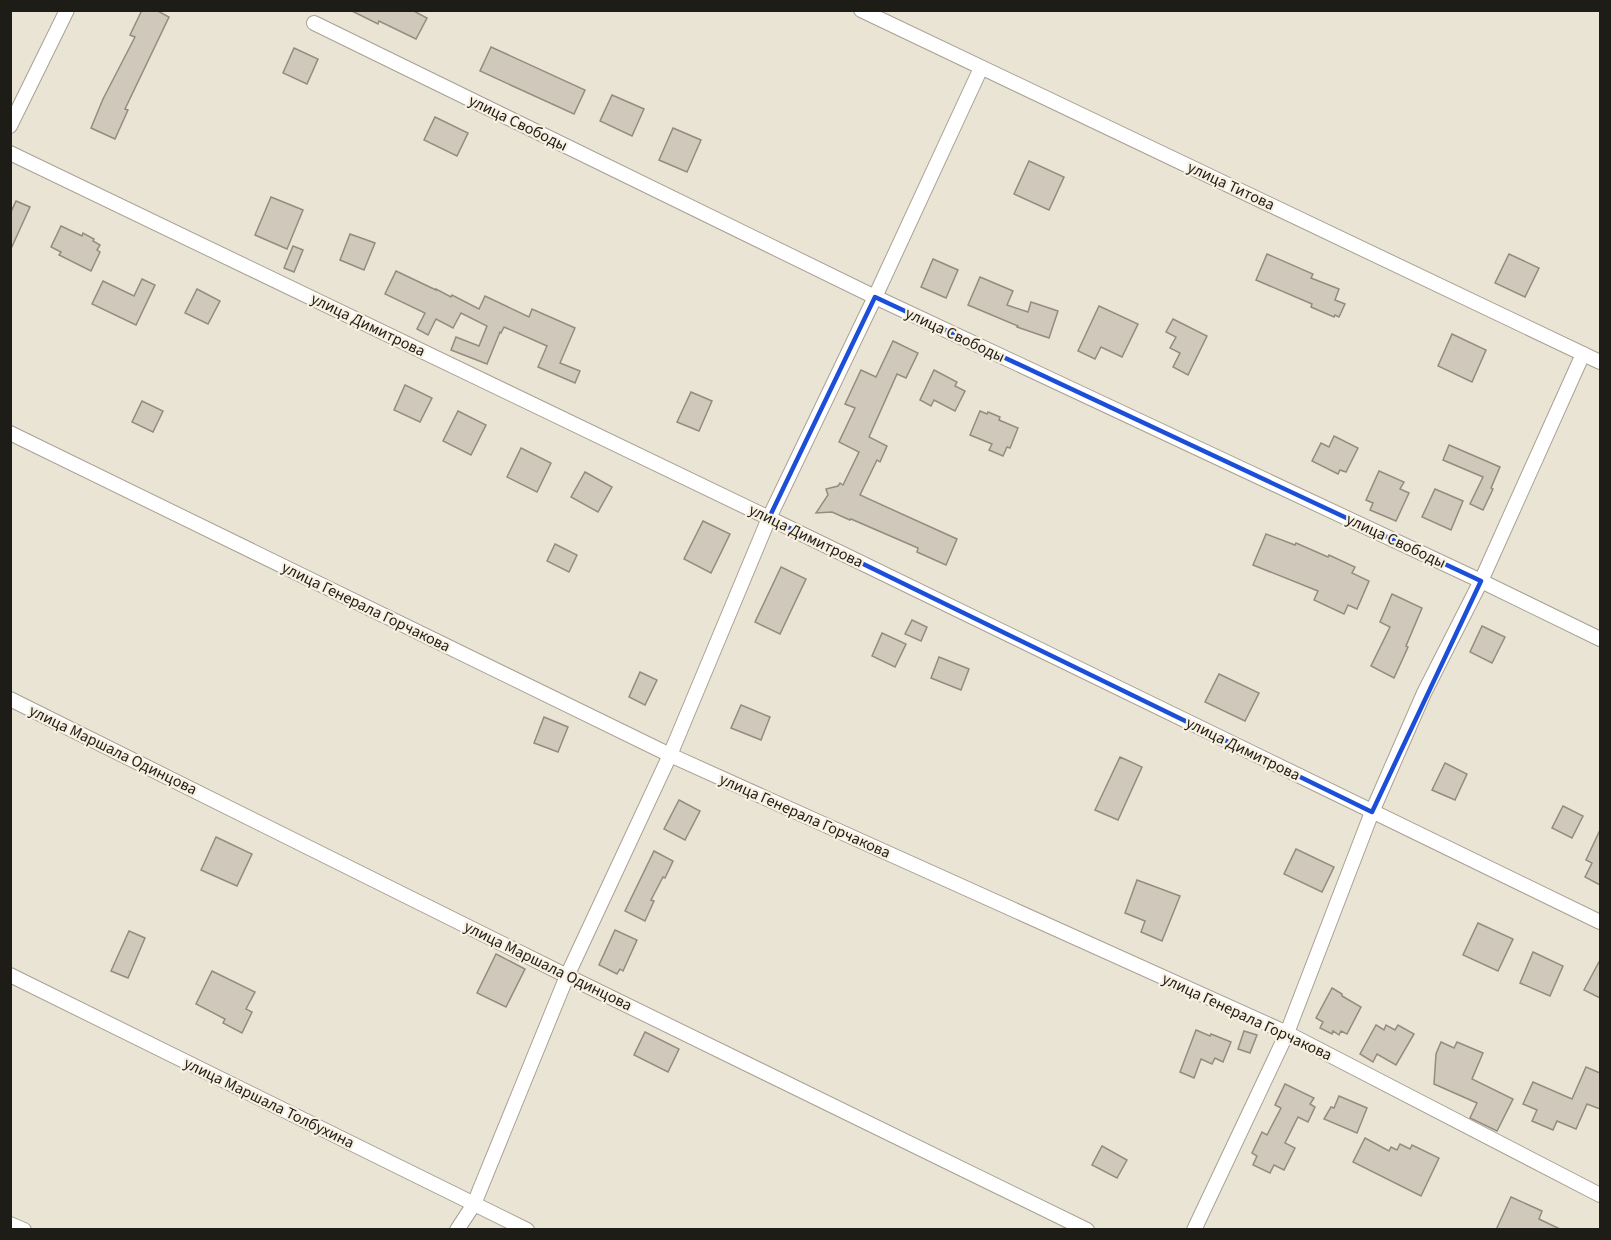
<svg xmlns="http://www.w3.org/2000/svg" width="1611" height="1240" font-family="'Source Sans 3',sans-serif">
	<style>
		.building { fill: #d0c9bb; stroke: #938c7f; stroke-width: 1.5 }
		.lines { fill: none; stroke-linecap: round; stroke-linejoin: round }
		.minor-casing { stroke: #a8a194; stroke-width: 16 }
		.minor { stroke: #fff; stroke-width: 14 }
		.marked { fill: none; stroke: #1d4ed8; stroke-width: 4.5; stroke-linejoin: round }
		.labels { text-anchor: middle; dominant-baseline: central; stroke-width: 4.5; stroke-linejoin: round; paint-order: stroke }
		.street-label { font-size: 16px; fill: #1e1c17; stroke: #f8f1e2 }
	</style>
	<rect width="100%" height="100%" fill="#eae4d5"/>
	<g class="building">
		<path d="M142 10H156L169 17 125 109 128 110 115 139 91 128 103 99 135 37 130 35Z"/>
		<path d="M350 10H412L427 18 416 39 379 21 378 24Z"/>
		<path d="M491 47 585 90 574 114 480 71Z"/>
		<path d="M294 48 318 59 307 84 283 73Z"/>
		<path d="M612 95 644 109 632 136 600 121Z"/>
		<path d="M435 117 468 133 457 156 424 140Z"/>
		<path d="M673 128 701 140 687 172 659 160Z"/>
		<path d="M1029 161 1064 177 1049 210 1014 194Z"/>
		<path d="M271 197 303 210 287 249 255 235Z"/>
		<path d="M16 201 30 207 10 251V214Z"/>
		<path d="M61 226 82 236 83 233 94 239 93 241 100 245 97 250 100 252 91 271 59 255 61 252 51 247Z"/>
		<path d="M350 234 375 243 364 270 340 260Z"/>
		<path d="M293 246 303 250 294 272 284 268Z"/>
		<path d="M1267 254 1313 274 1311 278 1339 289 1335 300 1345 304 1339 317 1335 315 1334 317 1311 307 1312 304 1256 280Z"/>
		<path d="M1509 254 1539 268 1525 297 1495 283Z"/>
		<path d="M933 259 958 270 946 298 921 287Z"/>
		<path d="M396 271 436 290V289L451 297 452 295 479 309 485 296 529 317 532 309 575 328 560 363 580 371 575 383 538 367 547 346 504 327 501 333 500 332 487 364 451 350 456 337 479 346 487 326 461 313 453 328 436 319 428 335 417 329 425 313 385 294Z"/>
		<path d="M980 277 1013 291 1007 305 1028 312 1031 302 1058 311 1049 338 1017 327 1018 326 968 305Z"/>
		<path d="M142 279 155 285 136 325 92 304 103 281 134 296Z"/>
		<path d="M197 289 220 301 208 324 185 313Z"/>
		<path d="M1099 306 1138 324 1122 357 1101 347 1095 359 1078 351Z"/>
		<path d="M1173 319 1207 336 1188 375 1173 367 1180 353 1170 348 1176 337 1166 332Z"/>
		<path d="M1452 334 1486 350 1472 382 1438 366Z"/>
		<path d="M893 341 918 353 906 378 897 374 869 437 887 446 880 462 877 460 860 495 957 539 946 565 917 552 918 548 851 519 850 520 832 512 816 513 828 495 826 489 838 486 840 483 843 485 859 452 839 442 855 408 845 404 861 370 876 377Z"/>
		<path d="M934 370 957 382 955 386 965 391 955 411 934 400 931 406 920 400Z"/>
		<path d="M405 385 432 398 420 422 394 410Z"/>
		<path d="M691 392 712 401 699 431 677 422Z"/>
		<path d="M142 401 163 411 153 432 132 422Z"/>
		<path d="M458 411 486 425 471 455 443 441Z"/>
		<path d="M980 411 987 414 988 412 1000 417 999 420 1018 428 1010 448 1007 447 1003 456 989 450 992 444 970 435Z"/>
		<path d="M1334 436 1358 448 1346 472 1340 470 1338 474 1312 461 1321 443 1329 447Z"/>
		<path d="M1449 445 1500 467 1491 488 1493 489 1483 510 1470 504 1483 477 1443 460Z"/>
		<path d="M521 448 551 463 537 492 507 477Z"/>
		<path d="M1379 471 1404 482 1400 489 1409 493 1396 521 1370 510 1373 503 1366 500Z"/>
		<path d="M585 472 612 487 598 512 571 497Z"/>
		<path d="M1435 489 1463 501 1451 530 1422 517Z"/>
		<path d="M703 521 730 534 711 573 684 559Z"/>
		<path d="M1266 534 1295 545 1296 543 1328 557 1329 555 1355 567 1352 573 1369 581 1357 609 1348 605 1344 614 1314 600 1318 591 1253 565Z"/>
		<path d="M555 544 577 555 569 572 547 561Z"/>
		<path d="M781 567 806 579 780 634 755 622Z"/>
		<path d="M1392 594 1422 608 1406 646 1408 647 1394 678 1371 666 1390 627 1380 622Z"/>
		<path d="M912 620 927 627 921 641 905 634Z"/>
		<path d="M1482 626 1505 637 1492 663 1470 652Z"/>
		<path d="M882 633 906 644 895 667 872 656Z"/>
		<path d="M939 657 969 669 961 690 931 678Z"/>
		<path d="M640 672 657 680 645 705 629 697Z"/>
		<path d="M1219 674 1259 693 1245 721 1205 702Z"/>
		<path d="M741 705 770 717 761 740 731 728Z"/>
		<path d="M544 717 568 727 558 752 534 743Z"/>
		<path d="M1120 757 1142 767 1118 820 1095 810Z"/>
		<path d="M1445 763 1467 774 1455 800 1432 790Z"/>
		<path d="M679 800 700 811 685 840 664 829Z"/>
		<path d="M1563 806 1583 816 1572 838 1552 828Z"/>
		<path d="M1600 830V885L1585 877 1592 863 1586 860Z"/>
		<path d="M216 837 252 854 237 886 201 870Z"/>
		<path d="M1296 849 1334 867 1322 892 1284 874Z"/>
		<path d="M654 851 673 861 665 878 663 877 651 900 654 901 645 921 625 911Z"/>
		<path d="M1137 880 1180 896 1162 941 1141 932 1145 921 1125 913Z"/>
		<path d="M1478 923 1513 939 1498 971 1463 955Z"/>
		<path d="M615 930 637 940 623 971 620 969 617 974 599 965Z"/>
		<path d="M129 931 145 938 128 978 111 971Z"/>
		<path d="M1533 952 1563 966 1550 996 1520 983Z"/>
		<path d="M496 954 525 969 506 1007 477 993Z"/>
		<path d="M1600 960V998L1584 990Z"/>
		<path d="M212 971 255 992 246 1009 252 1012 242 1033 223 1023 225 1019 196 1004Z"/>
		<path d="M1332 988 1342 994V996L1361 1007 1347 1034 1341 1031 1339 1035 1333 1031 1332 1034 1320 1028 1323 1022 1316 1018Z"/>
		<path d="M1376 1025 1384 1030 1386 1025 1395 1030 1398 1025 1414 1034 1396 1065 1377 1054 1373 1062 1360 1054Z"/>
		<path d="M1196 1030 1210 1036 1211 1034 1231 1042 1223 1062 1215 1058 1212 1064 1201 1059 1194 1078 1180 1072Z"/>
		<path d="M1244 1031 1257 1035 1250 1053 1238 1049Z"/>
		<path d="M645 1032 679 1049 668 1072 634 1055Z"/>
		<path d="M1441 1042 1454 1048 1457 1042 1483 1053 1472 1079 1513 1099 1497 1131 1470 1118 1477 1103 1434 1084 1436 1054Z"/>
		<path d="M1586 1067 1600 1073V1109L1587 1104 1576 1129 1557 1121 1553 1130 1532 1121 1537 1110 1523 1104 1533 1082 1572 1099Z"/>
		<path d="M1285 1084 1314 1098 1310 1104 1315 1107 1308 1122 1298 1117 1285 1143 1295 1148 1284 1170 1274 1165 1270 1173 1253 1165 1257 1156 1252 1153 1262 1132 1267 1135 1281 1108 1275 1105Z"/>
		<path d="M1339 1096 1367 1108 1357 1133 1324 1119 1331 1107 1334 1108Z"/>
		<path d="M1365 1138 1389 1151 1391 1147 1397 1150 1400 1144 1410 1149 1412 1145 1439 1158 1421 1196 1353 1162Z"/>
		<path d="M1102 1146 1127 1160 1117 1178 1092 1165Z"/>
		<path d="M1511 1197 1542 1211 1539 1219 1562 1230H1496Z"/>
	</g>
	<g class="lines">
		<g class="minor-casing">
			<g id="minor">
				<path d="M861 10 1600 362"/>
				<path d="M314 23 875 297 1481 581 1600 639"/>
				<path d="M10 126 67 10"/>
				<path d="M10 153 769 518 1600 922"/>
				<path d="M10 433 670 755 1287 1033 1600 1195"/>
				<path d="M10 699 567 976 1087 1230"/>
				<path d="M10 975 527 1230"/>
				<path d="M10 1224 24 1230"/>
				<path d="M457 1230 474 1204 567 976 670 755 769 518 875 297 981 68"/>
				<path d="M1194 1230 1287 1033 1372 812 1424 693 1481 581 1583 354"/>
			</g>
		</g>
		<use href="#minor" class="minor"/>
	</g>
	<path class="marked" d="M875 297 1481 581 1372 812 769 518Z"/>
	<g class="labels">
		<g class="street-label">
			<text transform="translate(518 123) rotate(26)">улица Свободы</text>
			<text transform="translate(1231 186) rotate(25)">улица Титова</text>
			<text transform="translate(368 325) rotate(26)">улица Димитрова</text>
			<text transform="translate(955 335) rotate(25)">улица Свободы</text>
			<text transform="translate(806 536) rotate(26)">улица Димитрова</text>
			<text transform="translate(1396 541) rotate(25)">улица Свободы</text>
			<text transform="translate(366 607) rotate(26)">улица Генерала Горчакова</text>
			<text transform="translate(1243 749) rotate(26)">улица Димитрова</text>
			<text transform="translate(113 750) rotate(26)">улица Маршала Одинцова</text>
			<text transform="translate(805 816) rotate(24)">улица Генерала Горчакова</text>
			<text transform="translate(548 966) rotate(26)">улица Маршала Одинцова</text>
			<text transform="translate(1247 1017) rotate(25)">улица Генерала Горчакова</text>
			<text transform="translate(269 1103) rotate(26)">улица Маршала Толбухина</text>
		</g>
	</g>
	<rect width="1611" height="1240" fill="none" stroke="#1e1c17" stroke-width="24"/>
</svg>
